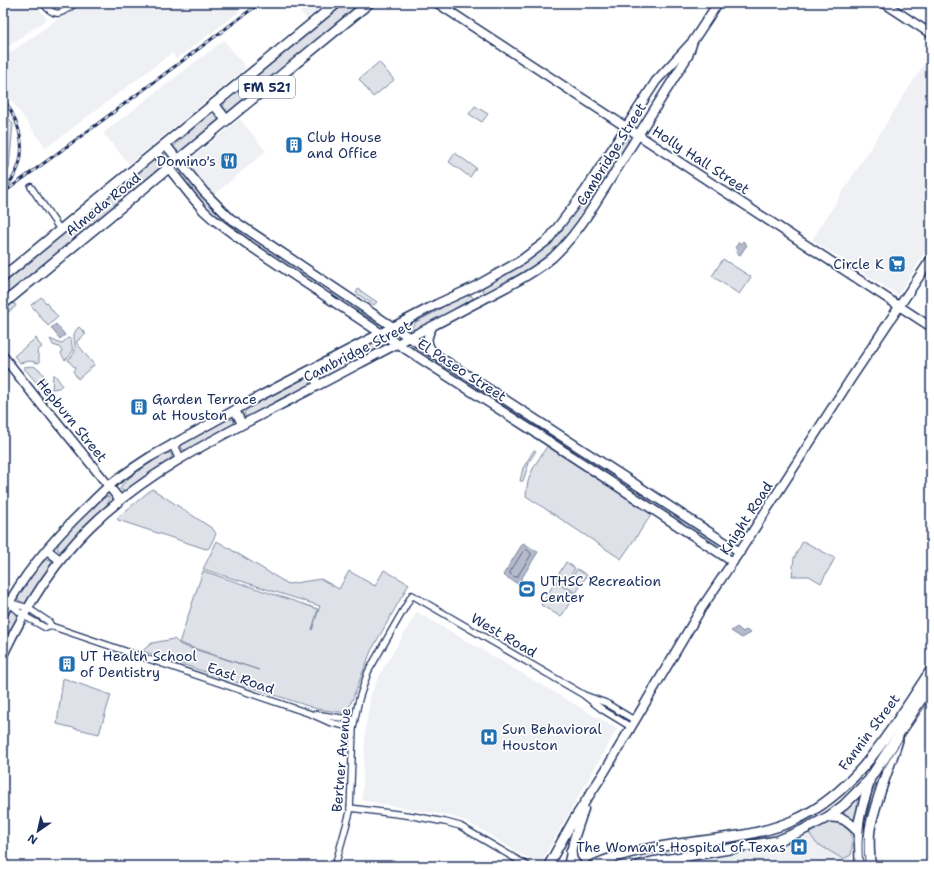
<svg xmlns="http://www.w3.org/2000/svg" width="934" height="869" font-family="'Shantell Sans',sans-serif">
	<style>
		.built { fill: #eff0f4 }
		.green { fill: #dee1e7; stroke: #7c88a2 }
		.water { fill: #b5bbca; stroke: #77839f }
		.lines { fill: none; stroke-linecap: round; stroke-linejoin: round }
		.shore { stroke: #596789; stroke-width: 1 }
		.street-casing { stroke: #1b2f5e; stroke-width: 8 }
		.secondary-casing { stroke: #1b2f5e; stroke-width: 11 }
		.primary-casing { stroke: #1b2f5e; stroke-width: 12 }
		.street { stroke: #fff; stroke-width: 5.5 }
		.secondary { stroke: #fff; stroke-width: 8 }
		.primary { stroke: #fff; stroke-width: 9 }
		.tram { stroke: #1b2f5e; stroke-width: 1 }
		.rail-casing { stroke: #1b2f5e; stroke-width: 3 }
		.rail { stroke: #fff; stroke-width: 1.5; stroke-dasharray: 4.5; stroke-linecap: butt }
		.labels { text-anchor: middle; dominant-baseline: central; stroke-width: 3.5; stroke-linejoin: round; paint-order: stroke }
		.shield { fill: #fff; stroke: #5f6d8e; stroke-width: 1 }
		.shield-label { font-size: 13px; font-weight: bold; fill: #1b2f5e }
		.poi-label { font-size: 14px; fill: #1b2f5e; stroke: #fff; text-anchor: start }
		.street-label { font-size: 14px; fill: #1b2f5e; stroke: #fff }
	</style>
	<rect width="100%" height="100%" fill="#fff"/>
	<filter id="ink" filterUnits="userSpaceOnUse"><feTurbulence type="fractalNoise" baseFrequency=".025" numOctaves="2"/><feDisplacementMap in="SourceGraphic" scale="8" xChannelSelector="R" yChannelSelector="G"/><feConvolveMatrix kernelMatrix="1 2 1 2 8 2 1 2 1" color-interpolation-filters="sRGB"/></filter>
	<g filter="url(#ink)">
		<g class="built">
			<path d="M3 3H35L47 19 3 50Z"/>
			<path d="M80 3H232L239 12 176 59 172 53 46 148 3 89V58Z"/>
			<path d="M294 3H325L306 19Z"/>
			<path d="M224 40 246 68 129 164 103 133Z"/>
			<path d="M924 64 931 69V243L898 295 812 240Z"/>
			<path d="M240 119 266 151 213 196 186 163Z"/>
			<path d="M417 612 617 729 540 864 517 852 479 828 460 819 442 814 404 808 362 800 366 724 371 694 380 674Z"/>
			<path d="M809 833 816 843 843 859 851 855 852 866H655L765 851 794 841Z"/>
		</g>
		<g class="green">
			<path d="M344 3H361L343 19 229 112 223 107 225 101Z"/>
			<path d="M379 62 394 80 373 97 359 79Z"/>
			<path d="M475 106 488 114 482 122 469 114Z"/>
			<path d="M3 110 13 124 9 169 3 173Z"/>
			<path d="M215 111 220 118 219 123 178 154 173 148 174 146 207 116 212 112Z"/>
			<path d="M625 136 628 138 627 145 609 178 568 238 540 264 490 293H484L482 289 484 286 533 255Z"/>
			<path d="M455 153 476 168 470 177 449 162Z"/>
			<path d="M154 159 162 169 3 300V284Z"/>
			<path d="M181 169 219 212 221 217 220 218C205 213 186 185 176 172Z"/>
			<path d="M232 225 321 282 319 286 312 282 235 233 230 227Z"/>
			<path d="M723 259 751 277 739 294 712 276Z"/>
			<path d="M358 289 377 302 374 305 356 293Z"/>
			<path d="M332 290 382 323 379 325 359 312 337 300 330 292Z"/>
			<path d="M466 295H471L473 298 470 302 419 330 411 332 410 329 416 322 437 311 451 301Z"/>
			<path d="M41 297 58 317 48 326 31 305Z"/>
			<path d="M11 302 16 305 15 307 4 315 3 308Z"/>
			<path d="M79 327 86 334 76 342 94 365 78 379 73 371 75 368 68 360C84 348 66 338 79 327Z"/>
			<path d="M36 338 38 342 42 347 38 350 37 353 39 356V363L30 361 20 363 14 356Z"/>
			<path d="M68 338 71 339C73 349 74 354 65 360L61 354 62 351 59 347 53 345 50 339 61 344Z"/>
			<path d="M382 339 385 341 379 348 333 376 324 377 322 373C328 361 369 342 382 339Z"/>
			<path d="M415 346 427 355 451 367 540 425 542 430 536 429 423 356 413 348Z"/>
			<path d="M33 366 39 369 45 377 43 390 23 367Z"/>
			<path d="M53 375H55L62 385 59 388 52 389Z"/>
			<path d="M310 378 312 382 311 385 251 417H246L244 413C252 402 297 379 310 378Z"/>
			<path d="M233 419 234 423 230 428 189 450H183L181 446 184 443 224 420Z"/>
			<path d="M557 436 629 484 633 489H628L556 442 553 437Z"/>
			<path d="M548 445 652 514 621 559 526 496C527 474 536 463 548 445Z"/>
			<path d="M534 450 536 451 530 460 523 481H520L523 468Z"/>
			<path d="M165 453H170L172 456 166 464 130 489 123 491 120 489C125 478 154 459 165 453Z"/>
			<path d="M152 489 154 490 213 529 216 534 209 548 206 549 118 520 117 518Z"/>
			<path d="M108 496 110 499C106 509 95 514 88 522 79 532 73 546 60 551L57 549C60 533 93 503 108 496Z"/>
			<path d="M645 497 650 498 725 545 727 550 723 551 646 501Z"/>
			<path d="M217 541 288 584 321 579 339 589 349 571 375 586 384 570 409 584 371 651 347 713 317 709 142 651 152 643 174 639 181 645 259 670 179 643 203 571 318 609 312 630 320 606 203 569Z"/>
			<path d="M803 541 835 558 821 583 809 576H792L794 558Z"/>
			<path d="M49 559 52 561 49 571 26 604 18 600 19 595 40 564Z"/>
			<path d="M566 562 575 568 565 586 555 580Z"/>
			<path d="M577 569 587 575 576 593 566 587Z"/>
			<path d="M555 582 575 594 561 617 541 605Z"/>
			<path d="M10 611H14L19 616 3 648V622Z"/>
			<path d="M63 678 111 695 99 734 57 724Z"/>
			<path d="M860 794 862 795 856 823 839 814Z"/>
			<path d="M835 821C853 826 854 838 851 855L843 859 816 843 809 833 828 822Z"/>
		</g>
		<g class="water">
			<path d="M743 241 747 245 740 255 736 253 737 249 735 248 739 242 741 244Z"/>
			<path d="M56 324 65 335 60 339 51 328Z"/>
			<path d="M523 543 538 552 518 584 503 575Z"/>
			<path d="M737 627 743 632 746 630 751 633 742 638 731 631Z"/>
		</g>
		<g class="lines">
			<path class="shore" d="M526 549 531 553V555L517 577H515L510 574V572L524 550Z"/>
			<g class="street-casing">
				<g id="street">
					<path d="M43 3C56 20 62 13 76 3"/>
					<path d="M31 187 61 231"/>
					<path d="M9 603 24 616 46 628 51 626 311 714 329 722 353 728"/>
					<path d="M11 603 28 608 49 622 51 626"/>
					<path d="M585 696 603 710 631 727"/>
					<path d="M315 714 354 720"/>
					<path d="M350 808 413 816 445 822 460 826 528 866"/>
					<path d="M335 866 350 812 353 728 359 699 368 672 412 595 584 695 606 703 634 720"/>
				</g>
			</g>
			<g class="secondary-casing">
				<g id="secondary">
					<path d="M437 3 931 327"/>
					<path d="M884 3 931 34"/>
					<path d="M165 144 204 192 230 218 384 321 740 552"/>
					<path d="M156 152 191 196 203 210 213 219 247 244 382 334 544 438 733 562"/>
					<path d="M432 327C427 336 425 343 433 352"/>
					<path d="M3 356 44 408 50 413 120 500"/>
					<path d="M311 371 318 385"/>
					<path d="M235 410 242 424"/>
					<path d="M173 444 180 459"/>
					<path d="M47 550 60 560"/>
					<path d="M3 614C23 574 57 535 90 504 96 498 103 491 110 485 122 475 136 466 150 457L262 395 437 304 474 287 520 261 548 240 585 191 656 81 693 41 718 3"/>
					<path d="M3 655C25 609 53 563 90 527 147 471 220 436 290 400 333 378 375 355 418 333 440 323 460 311 482 300 506 287 532 275 553 257 568 243 580 227 591 210L688 56 692 44"/>
					<path d="M548 866 574 819 605 771 701 609 742 548 850 380 931 259"/>
					<path d="M568 866 574 839 584 809"/>
				</g>
			</g>
			<g class="primary-casing">
				<g id="primary">
					<path d="M214 104 226 120"/>
					<path d="M3 277 337 3"/>
					<path d="M3 304 369 3"/>
					<path d="M828 817C843 816 847 821 858 831"/>
					<path d="M571 851 572 859 577 866"/>
					<path d="M592 866C635 846 684 844 731 837 753 834 774 829 795 820 859 791 894 725 931 670"/>
					<path d="M637 866 652 862 777 841 801 831 828 817 844 805 869 780 931 684"/>
					<path d="M860 866 859 822 869 782"/>
					<path d="M870 866C870 854 868 841 870 829 876 798 889 769 898 740"/>
				</g>
			</g>
			<use href="#street" class="street"/>
			<use href="#secondary" class="secondary"/>
			<use href="#primary" class="primary"/>
			<path class="tram" d="M863 866C861 847 862 829 866 811 875 773 910 730 931 697"/>
			<g class="rail-casing">
				<g id="rail">
					<path d="M3 98C23 126 31 160 5 188"/>
					<path d="M3 193 88 131 260 3"/>
				</g>
			</g>
			<use href="#rail" class="rail"/>
		</g>
	</g>
	<defs>
		<g id="building-square" transform="scale(0.9)"><rect x="-9" y="-9" width="18" height="18" rx="4" fill="#1f6fb2" stroke="#fff"/><path d="M-4-6H4V6H1V3H-1V6H-4ZM-2.5-4.3h1.7v1.8h-1.7ZM.8-4.3h1.7v1.8H.8ZM-2.5-1h1.7V.8h-1.7ZM.8-1h1.7V.8H.8Z" fill="#fff"/></g>
		<g id="restaurant-square" transform="scale(0.9)"><rect x="-9" y="-9" width="18" height="18" rx="4" fill="#1f6fb2" stroke="#fff"/><path d="M-5-6h1v4h1v-4h1v4h1v-4h1v5L-1.5 .5V6h-2V.5L-5-1ZM5-6V6H3V1.5H1.5Q1.5-4 5-6Z" fill="#fff"/></g>
		<g id="supermarket-square" transform="scale(0.9)"><rect x="-9" y="-9" width="18" height="18" rx="4" fill="#1f6fb2" stroke="#fff"/><path d="M-6-5.5h2.5l.6 2H6L4.5 2H-2.5L-4.4-4H-6ZM-1.5 3.2a1.3 1.3 0 1 0 .1 0ZM3 3.2a1.3 1.3 0 1 0 .1 0Z" fill="#fff"/></g>
		<g id="stadium-square" transform="scale(0.9)"><rect x="-9" y="-9" width="18" height="18" rx="4" fill="#1f6fb2" stroke="#fff"/><path d="M0-5a6.5 5 0 1 0 0 10a6.5 5 0 1 0 0-10ZM-3.5-1.8h7v3.6h-7Z" fill="#fff"/></g>
		<g id="hospital-square" transform="scale(0.9)"><rect x="-9" y="-9" width="18" height="18" rx="4" fill="#1f6fb2" stroke="#fff"/><path d="M-5-5h3v3.5h4V-5h3V5h-3V1.5h-4V5h-3Z" fill="#fff"/></g>
	</defs>
	<g fill-rule="evenodd">
		<use href="#building-square" x="294" y="145"/>
		<use href="#restaurant-square" x="229" y="161"/>
		<use href="#supermarket-square" x="897" y="264"/>
		<use href="#building-square" x="139" y="407"/>
		<use href="#stadium-square" x="527" y="589"/>
		<use href="#building-square" x="67" y="664"/>
		<use href="#hospital-square" x="489" y="737"/>
		<use href="#hospital-square" x="799" y="847"/>
	</g>
	<g class="labels">
		<rect class="shield" x="239" y="76" width="56" height="22" rx="3"/>
		<g class="shield-label">
			<text x="267" y="87">FM 521</text>
		</g>
		<g class="poi-label">
			<text x="307" y="137">Club House<tspan x="307" dy="16">and Office</tspan></text>
			<text x="216" y="161" text-anchor="end">Domino's</text>
			<text x="884" y="264" text-anchor="end">Circle K</text>
			<text x="152" y="399">Garden Terrace<tspan x="152" dy="16">at Houston</tspan></text>
			<text x="540" y="581">UTHSC Recreation<tspan x="540" dy="16">Center</tspan></text>
			<text x="80" y="656">UT Health School<tspan x="80" dy="16">of Dentistry</tspan></text>
			<text x="502" y="729">Sun Behavioral<tspan x="502" dy="16">Houston</tspan></text>
			<text x="786" y="847" text-anchor="end">The Woman's Hospital of Texas</text>
		</g>
		<g class="street-label">
			<text transform="translate(611 154) rotate(-58)">Cambridge Street</text>
			<text transform="translate(701 160) rotate(33)">Holly Hall Street</text>
			<text transform="translate(103 204) rotate(-39)">Almeda Road</text>
			<text transform="translate(357 351) rotate(-27)">Cambridge Street</text>
			<text transform="translate(462 370) rotate(33)">El Paseo Street</text>
			<text transform="translate(72 420) rotate(51)">Hepburn Street</text>
			<text transform="translate(746 518) rotate(-57)">Knight Road</text>
			<text transform="translate(504 635) rotate(30)">West Road</text>
			<text transform="translate(241 678) rotate(19)">East Road</text>
			<text transform="translate(869 732) rotate(-53)">Fannin Street</text>
			<text transform="translate(341 760) rotate(-85)">Bertner Avenue</text>
		</g>
	</g>
	<rect width="934" height="869" fill="none" stroke="#fff" stroke-width="16"/>
	<rect x="8" y="8" width="918" height="853" fill="none" stroke="#1b2f5e" stroke-width="1.5" filter="url(#ink)"/>
	<g transform="translate(38 831) rotate(214)" stroke="#ffffff" stroke-width="3" paint-order="stroke">
	<path d="M0-3L7 15L0 10L-7 15Z" fill="#1b2f5e"/>
	<text y="-6" font-size="11" font-weight="bold" text-anchor="middle" fill="#1b2f5e">N</text>
	</g>
</svg>
